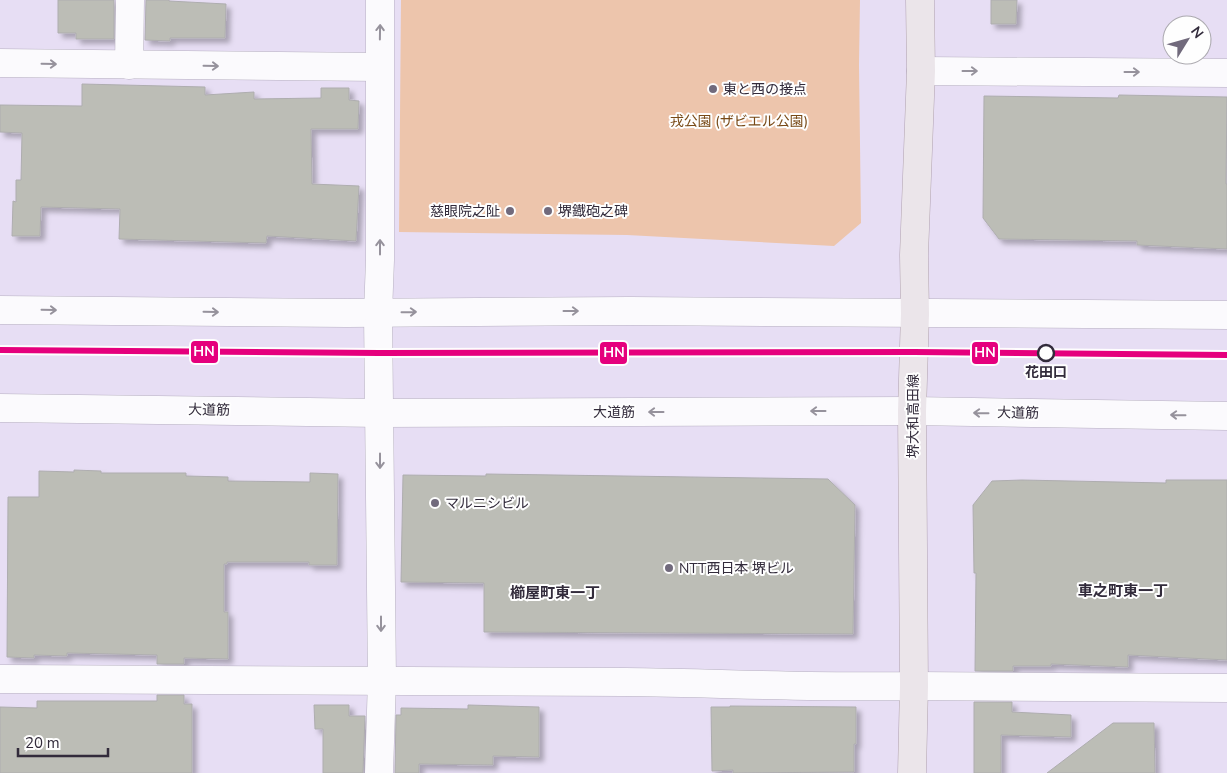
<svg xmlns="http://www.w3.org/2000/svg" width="1227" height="773" font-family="'Nunito Sans','Noto Sans JP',sans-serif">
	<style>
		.green { fill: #edc5ac }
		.building { fill: #bcbdb6; stroke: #aeadaf; filter: url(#shadow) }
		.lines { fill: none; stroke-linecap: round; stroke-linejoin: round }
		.minor-casing { stroke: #b7b0c1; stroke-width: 29 }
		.tertiary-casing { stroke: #b7b0c1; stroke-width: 29 }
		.primary-casing { stroke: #b1a2b0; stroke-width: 29 }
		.minor { stroke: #fbfafd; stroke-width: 28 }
		.tertiary { stroke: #fbfafd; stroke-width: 28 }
		.primary { stroke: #ebe5ea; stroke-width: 28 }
		.tram-1-casing { stroke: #fefefe; stroke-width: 10 }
		.tram-1 { stroke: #e5007d; stroke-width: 6 }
		.oneway { stroke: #96929c }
		.poi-dot { fill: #716a7c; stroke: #fefefe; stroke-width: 2 }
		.stop-dot { fill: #fefefe; stroke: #322b3b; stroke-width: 2.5 }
		.labels { text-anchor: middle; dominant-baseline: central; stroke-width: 4; stroke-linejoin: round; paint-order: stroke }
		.poi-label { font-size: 14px; fill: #322b3b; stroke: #fefefe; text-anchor: start }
		.park-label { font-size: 14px; fill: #784916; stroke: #fefefe }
		.stop-label { font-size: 14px; font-weight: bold; fill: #322b3b; stroke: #fefefe }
		.street-label { font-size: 14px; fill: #322b3b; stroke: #fefefe }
		.neighbourhood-label { font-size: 15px; font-weight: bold; fill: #322b3b; stroke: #fefefe }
		.line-badge { stroke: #fefefe; stroke-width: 2 }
		.badge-label { font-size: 14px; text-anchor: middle; font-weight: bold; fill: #fff }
	</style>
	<defs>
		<filter id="shadow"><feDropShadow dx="4.5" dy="4.5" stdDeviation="2.5" flood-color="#0004"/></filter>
	</defs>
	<rect width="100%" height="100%" fill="#e7def4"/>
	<path class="green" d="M401 0H860L859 65 861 223 834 246 627 235 399 232Z"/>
	<g class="building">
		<path d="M58 0H114V39H76V33H58Z"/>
		<path d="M146 0H169V1L226 4 225 38H170V41L145 40Z"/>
		<path d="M991 0H1017L1016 24H991Z"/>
		<path d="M82 84 205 87V95L254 92V99L321 98V88H349V100L359 101 358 129H311L312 184 359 186 356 241 267 236 266 243 119 239 120 209 41 207 40 236H12L13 201 16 202V180H21L22 133 0 132V105L82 106Z"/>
		<path d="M1119 95 1227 97 1226 184H1227V249L1137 245V241L999 239 983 218 984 96 1118 98Z"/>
		<path d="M74 470 101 471V473H186V476L228 477V481L310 482V473L338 474 337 565H309V562H227V564H224V612H228V659L184 658V664H157V655L67 653V656L34 655V658L7 657 8 497H39V471L74 472Z"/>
		<path d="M486 474 828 479 855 505 853 634 484 632V583L401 582 403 475 486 476Z"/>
		<path d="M1022 480 1166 483V480H1227V660L1128 655V667L1051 664V666H1013V671H975L976 573H974L973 505 992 481Z"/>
		<path d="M157 695H184V704H192V773H0V707L37 708V701H157Z"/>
		<path d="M974 702H1012V712L1071 715V737L1001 735V773H974Z"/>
		<path d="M314 705H349V716H365L363 773H323V729H315Z"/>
		<path d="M468 705 539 707V757L493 756V765L419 764V773H395L396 715H401V708L468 709Z"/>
		<path d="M730 706 856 707V744H854V772L733 773V770L712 771 711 707H730Z"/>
		<path d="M1113 723H1154L1155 773H1047Z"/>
	</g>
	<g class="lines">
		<g class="minor-casing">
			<g id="minor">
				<path d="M0 63 379 67"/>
				<path d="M129 65 130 0"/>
				<path d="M921 71 1227 73"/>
				<path d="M378 313 382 680 379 773"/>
				<path d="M0 679C208 680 416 680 625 682 721 683 818 688 914 686"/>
			</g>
		</g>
		<g class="tertiary-casing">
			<g id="tertiary">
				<path d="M0 310 347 313 630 311 1227 315"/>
				<path d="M378 313 380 260V0"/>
				<path d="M0 408 380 413 912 411 1227 416"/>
				<path d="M914 686 1227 688"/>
			</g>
		</g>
		<g class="primary-casing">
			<path id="primary" d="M912 773 914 686 912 411 915 314 914 255 921 71 920 0"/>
		</g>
		<use href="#minor" class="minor"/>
		<use href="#tertiary" class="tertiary"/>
		<use href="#primary" class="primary"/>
		<g class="tram-1-casing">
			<path id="tram-1" d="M0 350 379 353 914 352 1227 355"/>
		</g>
		<use href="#tram-1" class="tram-1"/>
	</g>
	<defs><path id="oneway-shaft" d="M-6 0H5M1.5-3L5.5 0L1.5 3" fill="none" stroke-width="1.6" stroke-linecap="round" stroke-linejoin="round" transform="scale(1.25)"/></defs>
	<g class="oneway">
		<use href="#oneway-shaft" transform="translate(380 32) rotate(-89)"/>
		<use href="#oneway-shaft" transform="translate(49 64) rotate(1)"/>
		<use href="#oneway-shaft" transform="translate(211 66) rotate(1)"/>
		<use href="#oneway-shaft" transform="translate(970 71)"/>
		<use href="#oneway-shaft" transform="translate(1132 72)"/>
		<use href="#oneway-shaft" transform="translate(380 247) rotate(-90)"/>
		<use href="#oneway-shaft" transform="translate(49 310) rotate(1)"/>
		<use href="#oneway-shaft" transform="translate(571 311)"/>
		<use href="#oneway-shaft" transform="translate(211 312) rotate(1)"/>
		<use href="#oneway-shaft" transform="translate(409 312) rotate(-1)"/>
		<use href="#oneway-shaft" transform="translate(818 411) rotate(180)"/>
		<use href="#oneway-shaft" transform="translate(656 412) rotate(180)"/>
		<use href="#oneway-shaft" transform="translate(981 413) rotate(-179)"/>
		<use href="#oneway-shaft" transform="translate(1178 415) rotate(-179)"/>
		<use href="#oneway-shaft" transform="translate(380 461) rotate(90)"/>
		<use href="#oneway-shaft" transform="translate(381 624) rotate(90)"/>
	</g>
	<g class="poi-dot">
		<circle cx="713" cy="89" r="5"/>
		<circle cx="510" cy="211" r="5"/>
		<circle cx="548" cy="211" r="5"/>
		<circle cx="435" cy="503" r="5"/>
		<circle cx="669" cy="568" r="5"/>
	</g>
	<circle class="stop-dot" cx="1046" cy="353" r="8"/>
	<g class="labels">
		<g class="poi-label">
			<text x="723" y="89">東と西の接点</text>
			<text x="500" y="211" text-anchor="end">慈眼院之阯</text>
			<text x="558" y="211">堺鐡砲之碑</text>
			<text x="445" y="503">マルニシビル</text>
			<text x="679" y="568">NTT西日本 堺ビル</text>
		</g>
		<g class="park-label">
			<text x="739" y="121">戎公園 (ザビエル公園)</text>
		</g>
		<g class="stop-label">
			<text x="1046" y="372">花田口</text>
		</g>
		<g class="street-label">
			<text transform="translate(209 410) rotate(1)">大道筋</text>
			<text x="614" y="412">大道筋</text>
			<text transform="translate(1018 413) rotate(1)">大道筋</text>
			<text transform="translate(913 416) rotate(-90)">堺大和高田線</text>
		</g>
		<g class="neighbourhood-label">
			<text x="1123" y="591">車之町東一丁</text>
			<text x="555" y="593">櫛屋町東一丁</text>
		</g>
	</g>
	<g class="line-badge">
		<rect x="190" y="340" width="29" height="24" rx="5" fill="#e5007d"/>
		<rect x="599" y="341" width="29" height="24" rx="5" fill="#e5007d"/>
		<rect x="971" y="341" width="28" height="24" rx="5" fill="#e5007d"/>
	</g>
	<g class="badge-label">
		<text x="204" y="356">HN</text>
		<text x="614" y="357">HN</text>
		<text x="985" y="357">HN</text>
	</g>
	<g transform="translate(1187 40) rotate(53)"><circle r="24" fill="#fefefe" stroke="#acaab0"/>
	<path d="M0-4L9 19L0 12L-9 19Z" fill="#716a7c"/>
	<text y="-8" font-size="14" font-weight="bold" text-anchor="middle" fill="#322b3b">N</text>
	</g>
	<path d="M18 748v8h90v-8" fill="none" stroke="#322b3b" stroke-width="2.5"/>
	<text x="25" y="748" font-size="15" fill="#322b3b" stroke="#fefefe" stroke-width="4" paint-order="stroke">20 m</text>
</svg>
